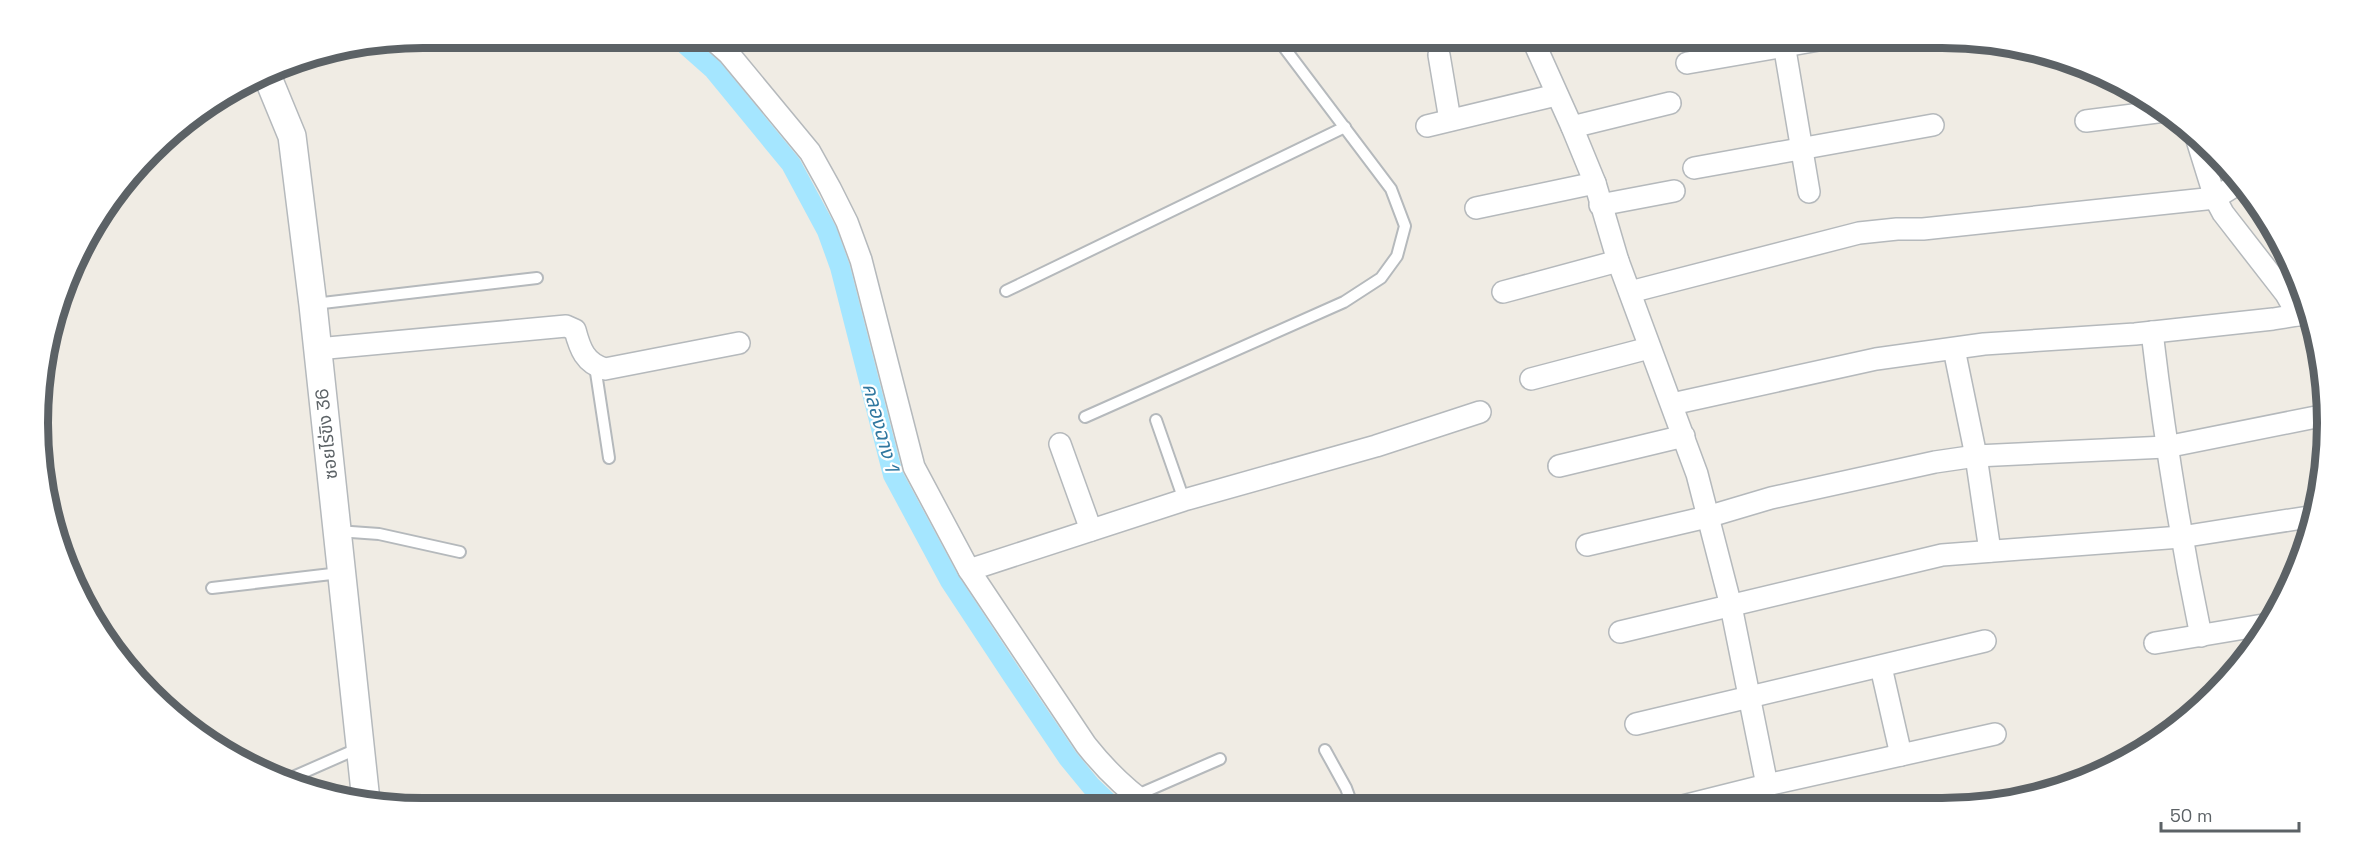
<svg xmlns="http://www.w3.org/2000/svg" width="2365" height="846" font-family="'Space Grotesk','Noto Sans Thai',sans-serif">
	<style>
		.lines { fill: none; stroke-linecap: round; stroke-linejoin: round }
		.canal { stroke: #a5e6ff; stroke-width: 20 }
		.service-casing { stroke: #b5b9bc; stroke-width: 14 }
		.minor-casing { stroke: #b5b9bc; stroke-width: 24 }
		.tertiary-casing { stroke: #b5b9bc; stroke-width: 30 }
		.service { stroke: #fff; stroke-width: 10 }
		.minor { stroke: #fff; stroke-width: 21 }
		.tertiary { stroke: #fff; stroke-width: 27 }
		.labels { text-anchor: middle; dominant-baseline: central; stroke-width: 4.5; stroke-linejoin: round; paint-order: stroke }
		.street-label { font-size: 18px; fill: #5c6266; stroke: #fff }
		.water-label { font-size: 20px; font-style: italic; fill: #3178a0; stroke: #fff }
		.rim { fill: none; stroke: #5c6266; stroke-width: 8 }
	</style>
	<rect width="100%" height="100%" fill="#f0ece4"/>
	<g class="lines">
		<path class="canal" d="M678 38 713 69 791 164 827 231 840 267 893 475 950 581 1012 675 1068 758 1091 786 1113 807"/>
		<g class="service-casing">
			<g id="service">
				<path d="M1006 291 1345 127"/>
				<path d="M314 304 537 278"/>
				<path d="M595 366 609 458"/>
				<path d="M1085 417 1344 302 1381 278 1397 256 1405 226 1391 189 1277 38"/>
				<path d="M1156 420 1184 500"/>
				<path d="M337 531 379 534 460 552"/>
				<path d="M212 588 340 573"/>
				<path d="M1325 750 1346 788 1353 807"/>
				<path d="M293 777 359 748"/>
				<path d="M1135 796 1220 759"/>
			</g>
		</g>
		<g class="minor-casing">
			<g id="minor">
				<path d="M711 38 729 54 810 152 830 188 847 222 861 260 914 467 969 570 1086 745C1105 769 1125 789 1151 807"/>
				<path d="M1532 38 1572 127 1595 183 1618 261 1697 474 1731 606 1767 785 1683 806"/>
				<path d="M1783 38 1809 192"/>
				<path d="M1439 55 1450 120"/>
				<path d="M1687 63 1830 38"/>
				<path d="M2086 121 2165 111"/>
				<path d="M1427 126 1556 95"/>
				<path d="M1572 127 1670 103"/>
				<path d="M2197 140 2215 198 2223 213 2286 294 2298 315"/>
				<path d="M1694 168 1933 125"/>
				<path d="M1600 205 1674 191"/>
				<path d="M1476 208 1595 183"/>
				<path d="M1503 292 1618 261"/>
				<path d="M1630 292 1859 233 1897 229H1923L2215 198 2236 185"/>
				<path d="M2152 332C2164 434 2180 535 2201 636"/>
				<path d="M317 349 566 326 575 330C580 349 585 363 605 369L739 343"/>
				<path d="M1954 349 1976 456 1990 551"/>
				<path d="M1531 379 1649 348"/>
				<path d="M1672 404 1876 359 1984 344 2135 334 2273 319 2304 314"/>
				<path d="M1060 444 1091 530"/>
				<path d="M1559 466 1684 436"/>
				<path d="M1587 545 1707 517 1771 498 1935 462 1976 456 2166 447 2321 416"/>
				<path d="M969 570 1184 500 1376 446 1480 412"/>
				<path d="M1620 632 1942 555 2181 537 2315 516"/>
				<path d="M2155 643 2269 624"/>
				<path d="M1881 667 1901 755"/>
				<path d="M1636 724 1985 641"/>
				<path d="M1767 785 1995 734"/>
			</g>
		</g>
		<g class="tertiary-casing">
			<path id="tertiary" d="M266 73 292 136 313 305 366 801"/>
		</g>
		<use href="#service" class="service"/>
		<use href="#minor" class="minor"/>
		<use href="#tertiary" class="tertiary"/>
	</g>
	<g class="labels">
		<g class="street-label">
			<text transform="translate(326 434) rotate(-96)">ซอยไร่ขิง 36</text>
		</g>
		<g class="water-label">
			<text transform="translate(881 427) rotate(75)">คลองฉาง 1</text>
		</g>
	</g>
	<path d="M0 0H2365V846H0ZM423 48H1942A375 375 0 0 1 2317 423V423A375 375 0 0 1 1942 798H423A375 375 0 0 1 48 423V423A375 375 0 0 1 423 48Z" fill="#fff" fill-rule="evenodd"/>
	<path class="rim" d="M423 48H1942A375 375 0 0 1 2317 423V423A375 375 0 0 1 1942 798H423A375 375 0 0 1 48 423V423A375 375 0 0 1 423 48Z"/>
	<path d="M2161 822v9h138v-9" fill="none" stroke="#5c6266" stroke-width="3"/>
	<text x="2170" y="822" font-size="18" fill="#5c6266" stroke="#ffffff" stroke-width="4.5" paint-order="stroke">50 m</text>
</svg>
